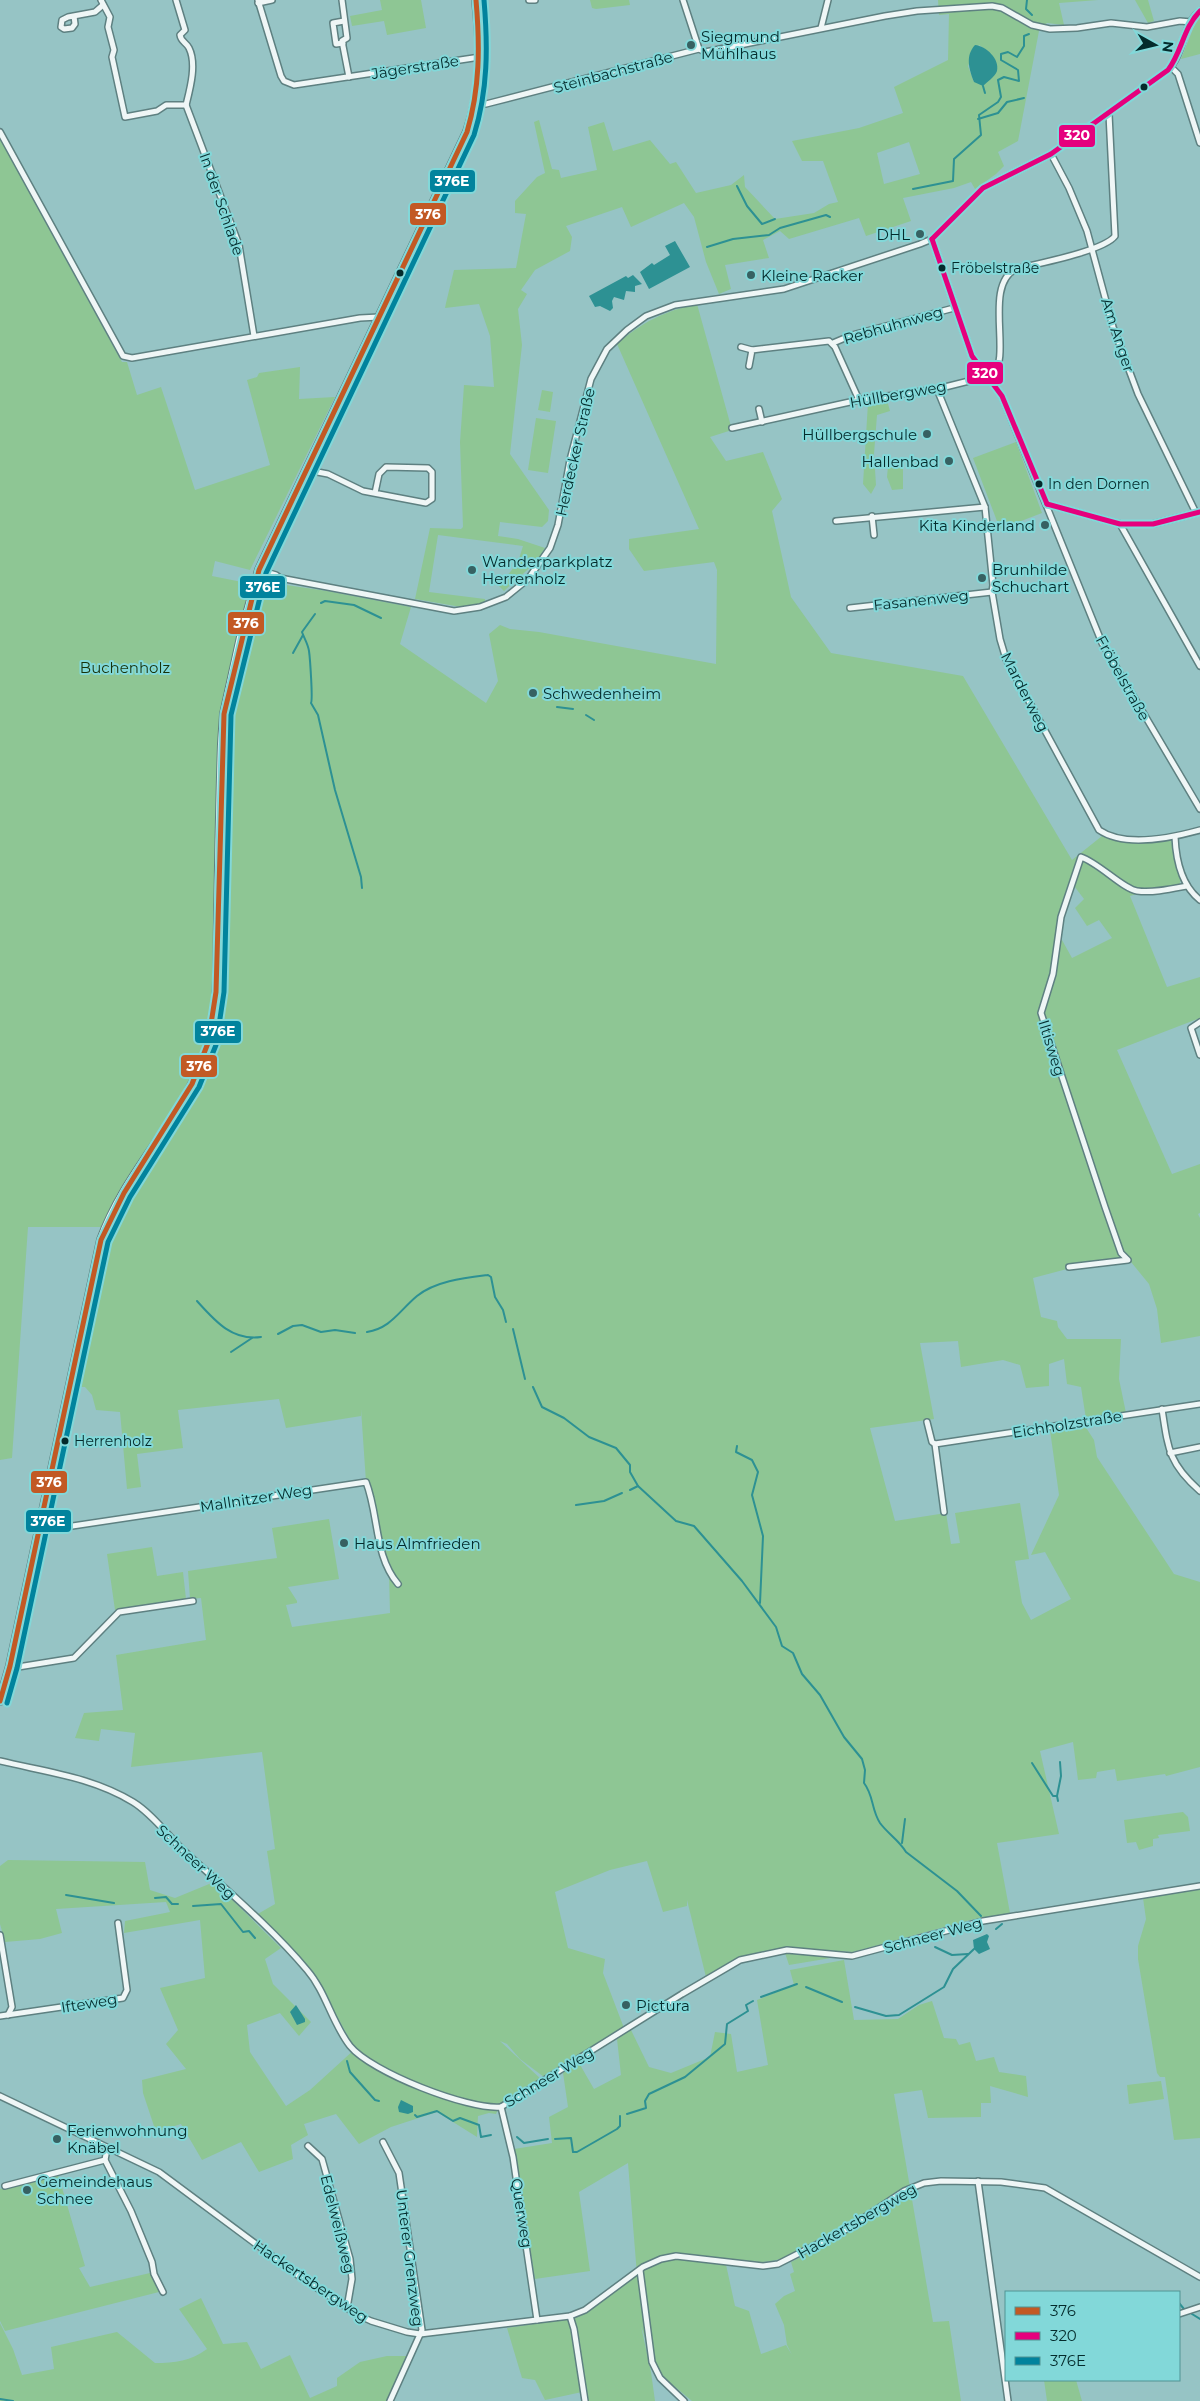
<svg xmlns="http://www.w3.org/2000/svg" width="1200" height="2401" font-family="Montserrat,sans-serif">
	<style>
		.green { fill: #8ec694; fill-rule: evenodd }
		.water { fill: #2d9193 }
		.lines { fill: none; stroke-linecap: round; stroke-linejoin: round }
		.stream { stroke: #2d9193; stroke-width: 2 }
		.street-casing { stroke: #5e8081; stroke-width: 8 }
		.secondary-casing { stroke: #5e8081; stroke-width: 10 }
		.street { stroke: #eff6f6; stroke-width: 5 }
		.secondary { stroke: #eff6f6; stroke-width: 8 }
		.bus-1-casing { stroke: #82d8d9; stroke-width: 9 }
		.bus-2-casing { stroke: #82d8d9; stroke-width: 9 }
		.bus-3-casing { stroke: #82d8d9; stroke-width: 9 }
		.bus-1 { stroke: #c25924; stroke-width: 5 }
		.bus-2 { stroke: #e5007d; stroke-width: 5 }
		.bus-3 { stroke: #01839d; stroke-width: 5 }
		.poi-dot { fill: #376162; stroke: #82d8d9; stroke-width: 2 }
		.bus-dot { fill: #042b2c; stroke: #82d8d9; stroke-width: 2 }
		.labels { text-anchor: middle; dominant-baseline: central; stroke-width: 4; stroke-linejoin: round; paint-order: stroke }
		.bus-label { font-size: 14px; fill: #042b2c; stroke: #82d8d9; text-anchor: start }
		.poi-label { font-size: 15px; fill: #042b2c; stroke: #82d8d9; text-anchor: start }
		.street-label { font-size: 15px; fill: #042b2c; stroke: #82d8d9 }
		.park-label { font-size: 15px; fill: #18320a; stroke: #82d8d9 }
		.line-badge { stroke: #82d8d9; stroke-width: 2 }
		.badge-label { font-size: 14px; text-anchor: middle; font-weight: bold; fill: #fff }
	</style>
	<rect width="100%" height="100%" fill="#96c4c5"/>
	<g class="green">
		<path d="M380 0H421L426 28 387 35 384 21 352 26 350 16 382 10Z"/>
		<path d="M590 0H629L630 5 596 9 592 8Z"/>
		<path d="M938 0H1098L1059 3 1064 25 1047 23 1039 31 1018 141 998 152 1004 166 996 174 975 189 971 182 954 188 903 198 911 221 866 236 859 218 789 239 780 231 763 240 769 258 725 265 731 289 719 294 706 262 694 217 684 203 631 227 622 207 566 226 572 237 570 251 535 270 521 290 527 294 518 309 522 345 510 454 549 510 548 521 542 527 500 522 498 536 518 539 545 548 536 562 504 591 499 586 518 562 523 546 438 535 429 592 485 599V603L461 607 415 599 430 528 461 529 463 527 460 442 464 385 494 387 490 336 479 304 445 308 446 303 454 270 516 268 526 214 515 213V201L537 177 545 173 534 122 539 120 552 169 559 170 561 178 597 170 588 127 604 122 613 151 650 140 670 164 676 162 696 193 731 185 744 175 745 187 775 219 814 213 829 204 838 202 823 161H802L792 141 859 128 903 113 894 87 948 60 949 14 939 15ZM979 45 989 52 994 75 974 82 968 66ZM909 142 920 174 884 184 877 153Z"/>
		<path d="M1135 0H1148L1154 21 1148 23Z"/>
		<path d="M1200 16V54L1181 59 1197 19Z"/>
		<path d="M0 139 122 362H127L137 395 161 387 195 490 270 465 247 380 257 377 259 373 300 367 299 399 335 397 250 570 215 561 212 576 247 583 259 581 327 591 411 607 400 644 486 703 498 681 489 634 500 625 510 629 539 632 716 664 717 570 714 562 644 571 629 549V539L699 529 617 344C642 322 665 311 697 304L732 430 710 437 726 461 763 452 782 499 772 511 791 597 831 653 963 676 1072 860 1102 836 1127 842 1171 839 1175 864 1181 880 1179 885 1157 888 1130 896 1167 987 1200 977V1018L1117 1050 1172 1174 1200 1164V1213L1198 1214 1200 1218V1336L1161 1343 1157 1309 1149 1284 1131 1262 1067 1269 1033 1278 1041 1317 1057 1321 1058 1327 1067 1339H1121L1119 1379 1126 1413 1086 1419 1081 1387 1067 1384 1064 1359 1049 1364V1386L1026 1388 1020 1365 1003 1360 961 1367 958 1341 920 1343 934 1419 870 1428 895 1521 946 1513 951 1544 960 1543 955 1513 1020 1503 1029 1559 1015 1561 1022 1603 1031 1620 1071 1599 1045 1552 1031 1555 1059 1495 1050 1430 1085 1426 1094 1440 1097 1457 1174 1574 1200 1582V1767L1166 1776 1165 1774 1117 1781 1115 1769 1097 1772 1096 1778 1078 1780 1073 1742 1040 1751 1059 1834 997 1843 1010 1913 970 1920 853 1952 787 1948 740 1958 706 1977 687 1900V1906L663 1912 647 1861 610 1870 555 1892 568 1948 605 1959 603 1973 624 2028 544 2077 520 2059 507 2044 500 2041 542 2080 499 2107 496 2114 489 2113 478 2116 477 2137 437 2112 391 2127 359 2144 336 2114 304 2124 308 2135 291 2145 293 2159 259 2172 241 2142 202 2160 181 2124 156 2132 143 2093 142 2080 186 2069 166 2044 178 2030 160 1988 205 1978 200 1920 124 1933 125 1921 170 1912 166 1902 56 1909 62 1933 40 1939 5 1942 0 1924V1866L8 1860 145 1862 150 1890 175 1898 214 1882 281 1948 265 1959 273 1984 311 2022 299 2036 280 2013 247 2025 250 2052 286 2106 310 2090 355 2049 311 1969 256 1915 275 1904 267 1851 275 1849 262 1752 131 1767 135 1733 101 1729 99 1741 75 1738 84 1713 123 1710 116 1655 206 1640 201 1598 190 1599 188 1571 277 1558 272 1528 329 1519 339 1579 288 1587 297 1601V1603L286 1605 292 1627 390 1613 389 1573 366 1482 361 1409V1416L286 1428 279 1399 178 1410 183 1448 137 1454 141 1487 127 1489 120 1412 96 1410 92 1395 85 1387H82L76 1382 111 1227H28L12 1458 0 1460ZM1071 882 1084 899 1075 908 1087 926 1099 920 1112 938 1072 958 1057 931Z"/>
		<path d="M542 390 553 392 550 412 538 410Z"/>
		<path d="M887 400 890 411 877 415 874 454 876 485 871 494 863 484 868 403Z"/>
		<path d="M536 418 556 421 548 473 528 470Z"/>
		<path d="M1016 442 1042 513 1000 529 973 458Z"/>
		<path d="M896 465 903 468V489L892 490 887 477 888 466Z"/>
		<path d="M152 1547 157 1576 183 1572 186 1599 115 1610 107 1554Z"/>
		<path d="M1183 1812 1188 1817 1190 1831 1158 1835 1159 1838 1153 1839V1846L1139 1850 1136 1842 1127 1843 1124 1820Z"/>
		<path d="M1200 1889V2138L1174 2140 1165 2077H1160L1157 2073 1138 1959V1946L1146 1919 1143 1898Z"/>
		<path d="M789 1952 837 1957 789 1965 785 1953Z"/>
		<path d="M844 1960 854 2020 898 2019 919 2005 932 2001 944 2038 956 2039 959 2045 970 2042 976 2061 994 2057 999 2072 1026 2076 1028 2097 990 2086 991 2103H981V2117L928 2118 922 2090 894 2094 933 2322 949 2321 961 2401H692L656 2371 641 2326 651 2372 655 2401H588L574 2318 598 2304 637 2275 628 2163 579 2192 590 2271 535 2279 514 2149 552 2143 549 2117 568 2107 563 2073 579 2063 594 2089 621 2075 617 2039 631 2030 649 2067 671 2073 710 2057 715 2032 731 2034 737 2072 768 2065 757 2000 794 1985 790 1970ZM812 2246 813 2251 791 2262 794 2272 790 2274 795 2291 784 2296 775 2304 784 2325 787 2345 792 2355 786 2345 761 2354 749 2311 735 2306 725 2260C768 2264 773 2264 812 2246Z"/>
		<path d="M1161 2081 1164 2099 1129 2104 1127 2085Z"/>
		<path d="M58 2174 85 2266 79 2268 90 2287 150 2273 159 2292 5 2331 0 2321V2189Z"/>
		<path d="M201 2298 223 2344 247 2342 261 2369 290 2355 310 2398 337 2386V2378L360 2362 387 2356H408L388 2401H0V2323L13 2349 22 2375 54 2369 51 2347 117 2332 155 2363C175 2363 191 2361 207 2349L179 2309Z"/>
		<path d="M568 2319 573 2330 582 2392 545 2400 535 2380 522 2378 507 2328Z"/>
		<path d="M1044 2380H1076L1082 2401H1047Z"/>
	</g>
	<g class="water">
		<path d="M975 45C986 46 1000 59 997 71 995 77 987 82 983 86L974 82C969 69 965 56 975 45Z"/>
		<path d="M675 241 690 267 649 289 640 272 652 263 654 265 670 255 665 246Z"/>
		<path d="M633 275 642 284 635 286V292L626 291 624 300 614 297 612 301 613 308 610 311 600 306 595 307 589 296 626 276 628 278Z"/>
		<path d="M987 1934 989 1936 987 1942 990 1949 979 1954 974 1949 973 1940Z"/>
		<path d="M296 2005 305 2019V2022L297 2025 290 2012Z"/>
		<path d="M401 2100 413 2106V2112L408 2114 399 2112 398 2107Z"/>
	</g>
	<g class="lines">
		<g class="stream">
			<path d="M1027 0 1026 9 1032 15"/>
			<path d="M983 86 985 93"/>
			<path d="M978 119 998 113 1007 102 1024 98"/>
			<path d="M737 186 747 206 762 224 775 219"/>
			<path d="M913 189 953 181 954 159 981 135 979 115 998 102 1001 97 998 80 1004 77 1019 81 1018 70 1001 60V54L1008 52 1017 57 1024 46V36L1029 34"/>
			<path d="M707 247 733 239 769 235 780 228 826 215 830 217"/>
			<path d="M321 603 325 601 354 605 381 618"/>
			<path d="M315 614 302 632C304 638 308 644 309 651 310 658 313 700 311 703L318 715 335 790 361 877 362 888"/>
			<path d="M293 653 303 635"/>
			<path d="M557 707 573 709"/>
			<path d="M586 715 594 720"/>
			<path d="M197 1301C215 1321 232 1341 261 1337"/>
			<path d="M513 1329 525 1379"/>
			<path d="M367 1332C391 1328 399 1311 417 1296 436 1281 464 1278 488 1275L491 1277 495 1297 503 1310 506 1322"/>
			<path d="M278 1334 293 1326 302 1325 321 1332 335 1330 355 1333"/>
			<path d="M231 1352 252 1338"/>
			<path d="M533 1387 542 1407 564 1418 589 1437 616 1448 630 1465V1472L638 1486 676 1521 694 1526 742 1581 776 1627 782 1646 793 1653 802 1674 820 1695 844 1737 862 1759 865 1770 864 1783C874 1796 871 1809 880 1823 888 1834 899 1840 906 1852L957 1891 981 1916"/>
			<path d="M737 1446 736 1452 752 1460 758 1472 752 1495 763 1536 760 1603"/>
			<path d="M630 1490 638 1486"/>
			<path d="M576 1505 604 1501 622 1493"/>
			<path d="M1032 1763 1053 1796H1057L1058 1801"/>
			<path d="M1057 1796 1061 1776 1060 1762"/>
			<path d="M902 1843 905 1819"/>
			<path d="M66 1895 114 1903"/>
			<path d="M155 1898 166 1897 172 1904H178"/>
			<path d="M193 1906 221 1904 243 1932 249 1931 255 1938"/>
			<path d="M996 1929 1002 1924"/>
			<path d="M935 1947 952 1955 968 1954"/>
			<path d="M806 1987 842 2002"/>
			<path d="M761 1997 797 1984"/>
			<path d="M855 2007 886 2016 899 2015 944 1987 953 1969 974 1949"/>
			<path d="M347 2061 350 2072 375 2100 379 2101"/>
			<path d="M627 2114 646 2108 645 2101 649 2094 685 2077 725 2044 727 2024 748 2011 746 2005 753 2001"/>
			<path d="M415 2115 417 2117 437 2111 453 2121 460 2118 479 2125 481 2137 491 2135"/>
			<path d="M517 2137 524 2143 548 2139"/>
			<path d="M555 2139 571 2138 573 2152H577L617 2129 620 2126V2116"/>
			<path d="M1162 2292H1170"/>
			<path d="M1179 2303 1184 2309"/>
			<path d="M1192 2314 1200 2319"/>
			<path d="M0 2399 13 2401"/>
		</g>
		<g class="street-casing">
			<g id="street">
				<path d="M101 0 110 17 108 27 114 50 112 57 125 117 157 111 166 105H186"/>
				<path d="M176 0 185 30 180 35C181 42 186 42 189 48 197 64 190 89 186 105"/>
				<path d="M258 0 281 76 284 81 294 85 480 57"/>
				<path d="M342 0 347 38 342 41 349 77"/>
				<path d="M529 0H535"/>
				<path d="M683 0 699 49"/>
				<path d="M258 3 272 0"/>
				<path d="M74 16 75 24 72 28 64 29 61 27 62 20 68 17 95 12 103 5"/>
				<path d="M821 28 828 0"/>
				<path d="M343 43 336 44 333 23 344 21"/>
				<path d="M1171 67 1178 74 1200 143"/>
				<path d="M476 103 486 104 699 49 705 52 885 16 917 11 992 6 1002 8 1032 25 1050 29 1077 28 1111 23 1147 27 1180 21 1191 22"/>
				<path d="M186 105 239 245 254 336"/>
				<path d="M0 132 123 356 132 358 360 318 379 317"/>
				<path d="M1051 154 1069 188 1087 231 1113 327 1138 394 1196 513"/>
				<path d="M932 239 972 356 1002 396 1102 643 1200 809"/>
				<path d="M833 343 852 335 954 308"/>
				<path d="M741 347 752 350"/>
				<path d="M749 366 752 350 829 341 835 347 859 400"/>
				<path d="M937 389 985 507 993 585 992 592 1000 639 1006 659 1099 830C1125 848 1171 838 1200 830"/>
				<path d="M759 409 762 422"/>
				<path d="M732 428 859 400 937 389 993 375C1012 356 983 285 1016 269 1036 264 1104 251 1115 236L1109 114"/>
				<path d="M307 470 328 474 363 491 426 503 432 499V472L428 468 386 467 379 474 375 493"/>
				<path d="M1047 504 1120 524H1153L1200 512"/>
				<path d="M872 516 874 535"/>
				<path d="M836 521 985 507"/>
				<path d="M1120 524 1200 666"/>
				<path d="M259 570 276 575 280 578"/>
				<path d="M257 577 274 580 280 578 454 611 480 607 506 597 528 579 550 548 558 525 570 460 591 379 607 349 627 330 646 316 675 305 784 289 920 244 932 239 983 188 1051 154 1168 70C1184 54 1182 25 1200 11"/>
				<path d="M850 608 992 592"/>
				<path d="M1175 837C1176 860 1181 885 1200 900"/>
				<path d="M1200 1022 1191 1028 1200 1055"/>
				<path d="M1069 1267 1128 1260 1121 1253 1105 1207 1041 1013 1053 974 1061 917 1081 857C1099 863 1123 889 1137 891 1153 893 1171 889 1187 886"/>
				<path d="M1162 1409C1168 1449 1169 1464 1200 1491"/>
				<path d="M927 1422 932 1442 935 1444"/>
				<path d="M1170 1453 1200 1447"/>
				<path d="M944 1512 935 1444 1200 1404"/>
				<path d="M39 1531 366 1482C379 1515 374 1556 398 1584"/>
				<path d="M10 1666 18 1667 74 1658 119 1612 193 1601"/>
				<path d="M0 1761C46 1772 92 1777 133 1802 151 1813 167 1834 182 1849 224 1888 270 1926 307 1970 326 1992 332 2023 350 2046 371 2072 468 2110 501 2107L682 1994 740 1960 787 1950 852 1956 983 1921 1200 1886"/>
				<path d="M0 1935 12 2007 8 2015"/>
				<path d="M0 2016 123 1998 127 1990 118 1923"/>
				<path d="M0 2096 159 2172 299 2276 356 2314 371 2321 407 2332 420 2334 570 2316 585 2310 643 2267 661 2259 676 2256 763 2266 778 2264 847 2229 904 2191 924 2183 941 2181 1001 2182 1045 2188 1200 2277"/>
				<path d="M501 2107 513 2157 537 2320"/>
				<path d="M383 2142 399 2173 422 2330 390 2401"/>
				<path d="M308 2146 322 2159 350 2259 352 2279 347 2308"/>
				<path d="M107 2149 105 2160 131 2211 152 2262 154 2274 163 2292"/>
				<path d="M978 2181 1008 2401"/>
				<path d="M5 2186 105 2160"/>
				<path d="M640 2270 652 2362 660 2378 684 2401"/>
				<path d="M1179 2314 1200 2307"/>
				<path d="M570 2316 574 2329 585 2401"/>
			</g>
		</g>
		<g class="secondary-casing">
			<path id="secondary" d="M0 1701 10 1666 101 1240C125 1173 178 1125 203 1060 220 1016 217 968 218 922 219 862 220 803 222 744L224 714 241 637 259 570 467 132C483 85 481 48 476 0"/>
		</g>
		<use href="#street" class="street"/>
		<use href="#secondary" class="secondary"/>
		<g class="bus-1-casing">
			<path id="bus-1" d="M0 1701 10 1666 101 1240 124 1193 192 1084 208 1043 216 992 224 714 259 570 467 132C480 88 480 46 476 0"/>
		</g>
		<g class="bus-2-casing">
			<g id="bus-2">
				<path d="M932 239 983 188 1051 154 1168 70C1182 52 1183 28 1200 11"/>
				<path d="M932 239 972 356 1002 396 1047 504"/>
				<path d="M1047 504 1120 524H1153L1200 512"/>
			</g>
		</g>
		<g class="bus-3-casing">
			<path id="bus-3" d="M7 1703 17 1668 108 1242 130 1197 199 1087 216 1045 224 992 231 715 266 573 474 135C488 90 488 47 484 0"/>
		</g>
		<use href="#bus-1" class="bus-1"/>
		<use href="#bus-2" class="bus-2"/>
		<use href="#bus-3" class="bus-3"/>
	</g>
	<g class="poi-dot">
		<circle cx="691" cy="45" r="5"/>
		<circle cx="920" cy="234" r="5"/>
		<circle cx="751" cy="275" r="5"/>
		<circle cx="927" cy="434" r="5"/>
		<circle cx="949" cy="461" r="5"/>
		<circle cx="1045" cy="525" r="5"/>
		<circle cx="472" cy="570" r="5"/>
		<circle cx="982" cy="578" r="5"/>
		<circle cx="533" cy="693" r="5"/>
		<circle cx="344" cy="1543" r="5"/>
		<circle cx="626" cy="2005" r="5"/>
		<circle cx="57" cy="2139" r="5"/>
		<circle cx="27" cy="2190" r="5"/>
	</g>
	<g class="bus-dot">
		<circle cx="1144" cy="87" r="4.5"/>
		<circle cx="942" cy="268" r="4.5"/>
		<circle cx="400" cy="273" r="4.5"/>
		<circle cx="1039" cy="484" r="4.5"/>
		<circle cx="65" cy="1441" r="4.5"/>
	</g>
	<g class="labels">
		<g class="bus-label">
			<text x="951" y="268">Fröbelstraße</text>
			<text x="1048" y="484">In den Dornen</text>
			<text x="74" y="1441">Herrenholz</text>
		</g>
		<g class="poi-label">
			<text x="701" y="36">Siegmund<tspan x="701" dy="17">Mühlhaus</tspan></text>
			<text x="910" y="234" text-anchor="end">DHL</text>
			<text x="761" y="275">Kleine Racker</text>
			<text x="917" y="434" text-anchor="end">Hüllbergschule</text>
			<text x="939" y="461" text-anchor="end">Hallenbad</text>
			<text x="1035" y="525" text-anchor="end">Kita Kinderland</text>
			<text x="482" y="561">Wanderparkplatz<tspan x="482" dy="17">Herrenholz</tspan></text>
			<text x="992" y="569">Brunhilde<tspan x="992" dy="17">Schuchart</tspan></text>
			<text x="543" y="693">Schwedenheim</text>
			<text x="354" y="1543">Haus Almfrieden</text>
			<text x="636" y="2005">Pictura</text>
			<text x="67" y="2130">Ferienwohnung<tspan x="67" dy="17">Knäbel</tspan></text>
			<text x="37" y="2181">Gemeindehaus<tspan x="37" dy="17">Schnee</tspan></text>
		</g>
		<g class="street-label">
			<text transform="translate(415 67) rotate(-9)">Jägerstraße</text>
			<text transform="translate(613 72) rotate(-15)">Steinbachstraße</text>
			<text transform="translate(222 204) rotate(71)">In der Schlade</text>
			<text transform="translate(893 325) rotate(-16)">Rebhuhnweg</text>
			<text transform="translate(1118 335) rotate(72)">Am Anger</text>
			<text transform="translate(898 394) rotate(-10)">Hüllbergweg</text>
			<text transform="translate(575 452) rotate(-77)">Herdecker Straße</text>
			<text transform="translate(921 600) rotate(-6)">Fasanenweg</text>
			<text transform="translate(1123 678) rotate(61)">Fröbelstraße</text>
			<text transform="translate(1025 692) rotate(63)">Marderweg</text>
			<text transform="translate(1052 1048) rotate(73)">Iltisweg</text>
			<text transform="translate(1067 1424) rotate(-9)">Eichholzstraße</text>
			<text transform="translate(256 1498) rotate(-9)">Mallnitzer Weg</text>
			<text transform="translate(196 1862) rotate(43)">Schneer Weg</text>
			<text transform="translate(933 1935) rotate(-15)">Schneer Weg</text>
			<text transform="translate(89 2003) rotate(-9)">Ifteweg</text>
			<text transform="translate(549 2077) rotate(-31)">Schneer Weg</text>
			<text transform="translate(522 2213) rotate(81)">Querweg</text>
			<text transform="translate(857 2221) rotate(-30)">Hackertsbergweg</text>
			<text transform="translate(338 2224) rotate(76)">Edelweißweg</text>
			<text transform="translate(410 2258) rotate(83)">Unterer Grenzweg</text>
			<text transform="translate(311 2281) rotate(34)">Hackertsbergweg</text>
		</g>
		<g class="park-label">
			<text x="125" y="667">Buchenholz</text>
		</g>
	</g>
	<g class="line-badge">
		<rect x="1058" y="124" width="38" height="24" rx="5" fill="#e5007d"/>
		<rect x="429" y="169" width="47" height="24" rx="5" fill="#01839d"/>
		<rect x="409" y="202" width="38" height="24" rx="5" fill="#c25924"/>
		<rect x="966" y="361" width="38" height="24" rx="5" fill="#e5007d"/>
		<rect x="239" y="575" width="47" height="24" rx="5" fill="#01839d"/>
		<rect x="227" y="611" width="38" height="24" rx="5" fill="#c25924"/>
		<rect x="194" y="1020" width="48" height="24" rx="5" fill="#01839d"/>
		<rect x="180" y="1054" width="38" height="24" rx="5" fill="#c25924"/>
		<rect x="30" y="1470" width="38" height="24" rx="5" fill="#c25924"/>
		<rect x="25" y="1509" width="47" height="24" rx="5" fill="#01839d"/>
	</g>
	<g class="badge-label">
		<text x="1077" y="140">320</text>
		<text x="452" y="186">376E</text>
		<text x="428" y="219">376</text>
		<text x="985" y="378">320</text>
		<text x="263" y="592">376E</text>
		<text x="246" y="628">376</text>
		<text x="218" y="1036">376E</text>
		<text x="199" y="1071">376</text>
		<text x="49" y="1487">376</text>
		<text x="48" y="1526">376E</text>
	</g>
	<rect x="1005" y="2291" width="175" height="90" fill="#82d8d9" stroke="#509394"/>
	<rect x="1015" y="2307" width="25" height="8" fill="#c25924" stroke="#509394"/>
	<text x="1050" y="2316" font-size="15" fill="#042b2c">376</text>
	<rect x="1015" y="2332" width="25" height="8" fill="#e5007d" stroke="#509394"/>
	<text x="1050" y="2341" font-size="15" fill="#042b2c">320</text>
	<rect x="1015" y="2357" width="25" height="8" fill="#01839d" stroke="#509394"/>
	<text x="1050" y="2366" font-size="15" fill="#042b2c">376E</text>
	<g transform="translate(1155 45) rotate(98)" stroke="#82d8d9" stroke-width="4" paint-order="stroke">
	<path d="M0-4L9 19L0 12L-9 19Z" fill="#042b2c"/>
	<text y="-8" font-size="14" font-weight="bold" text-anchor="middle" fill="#042b2c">N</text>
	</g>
</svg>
